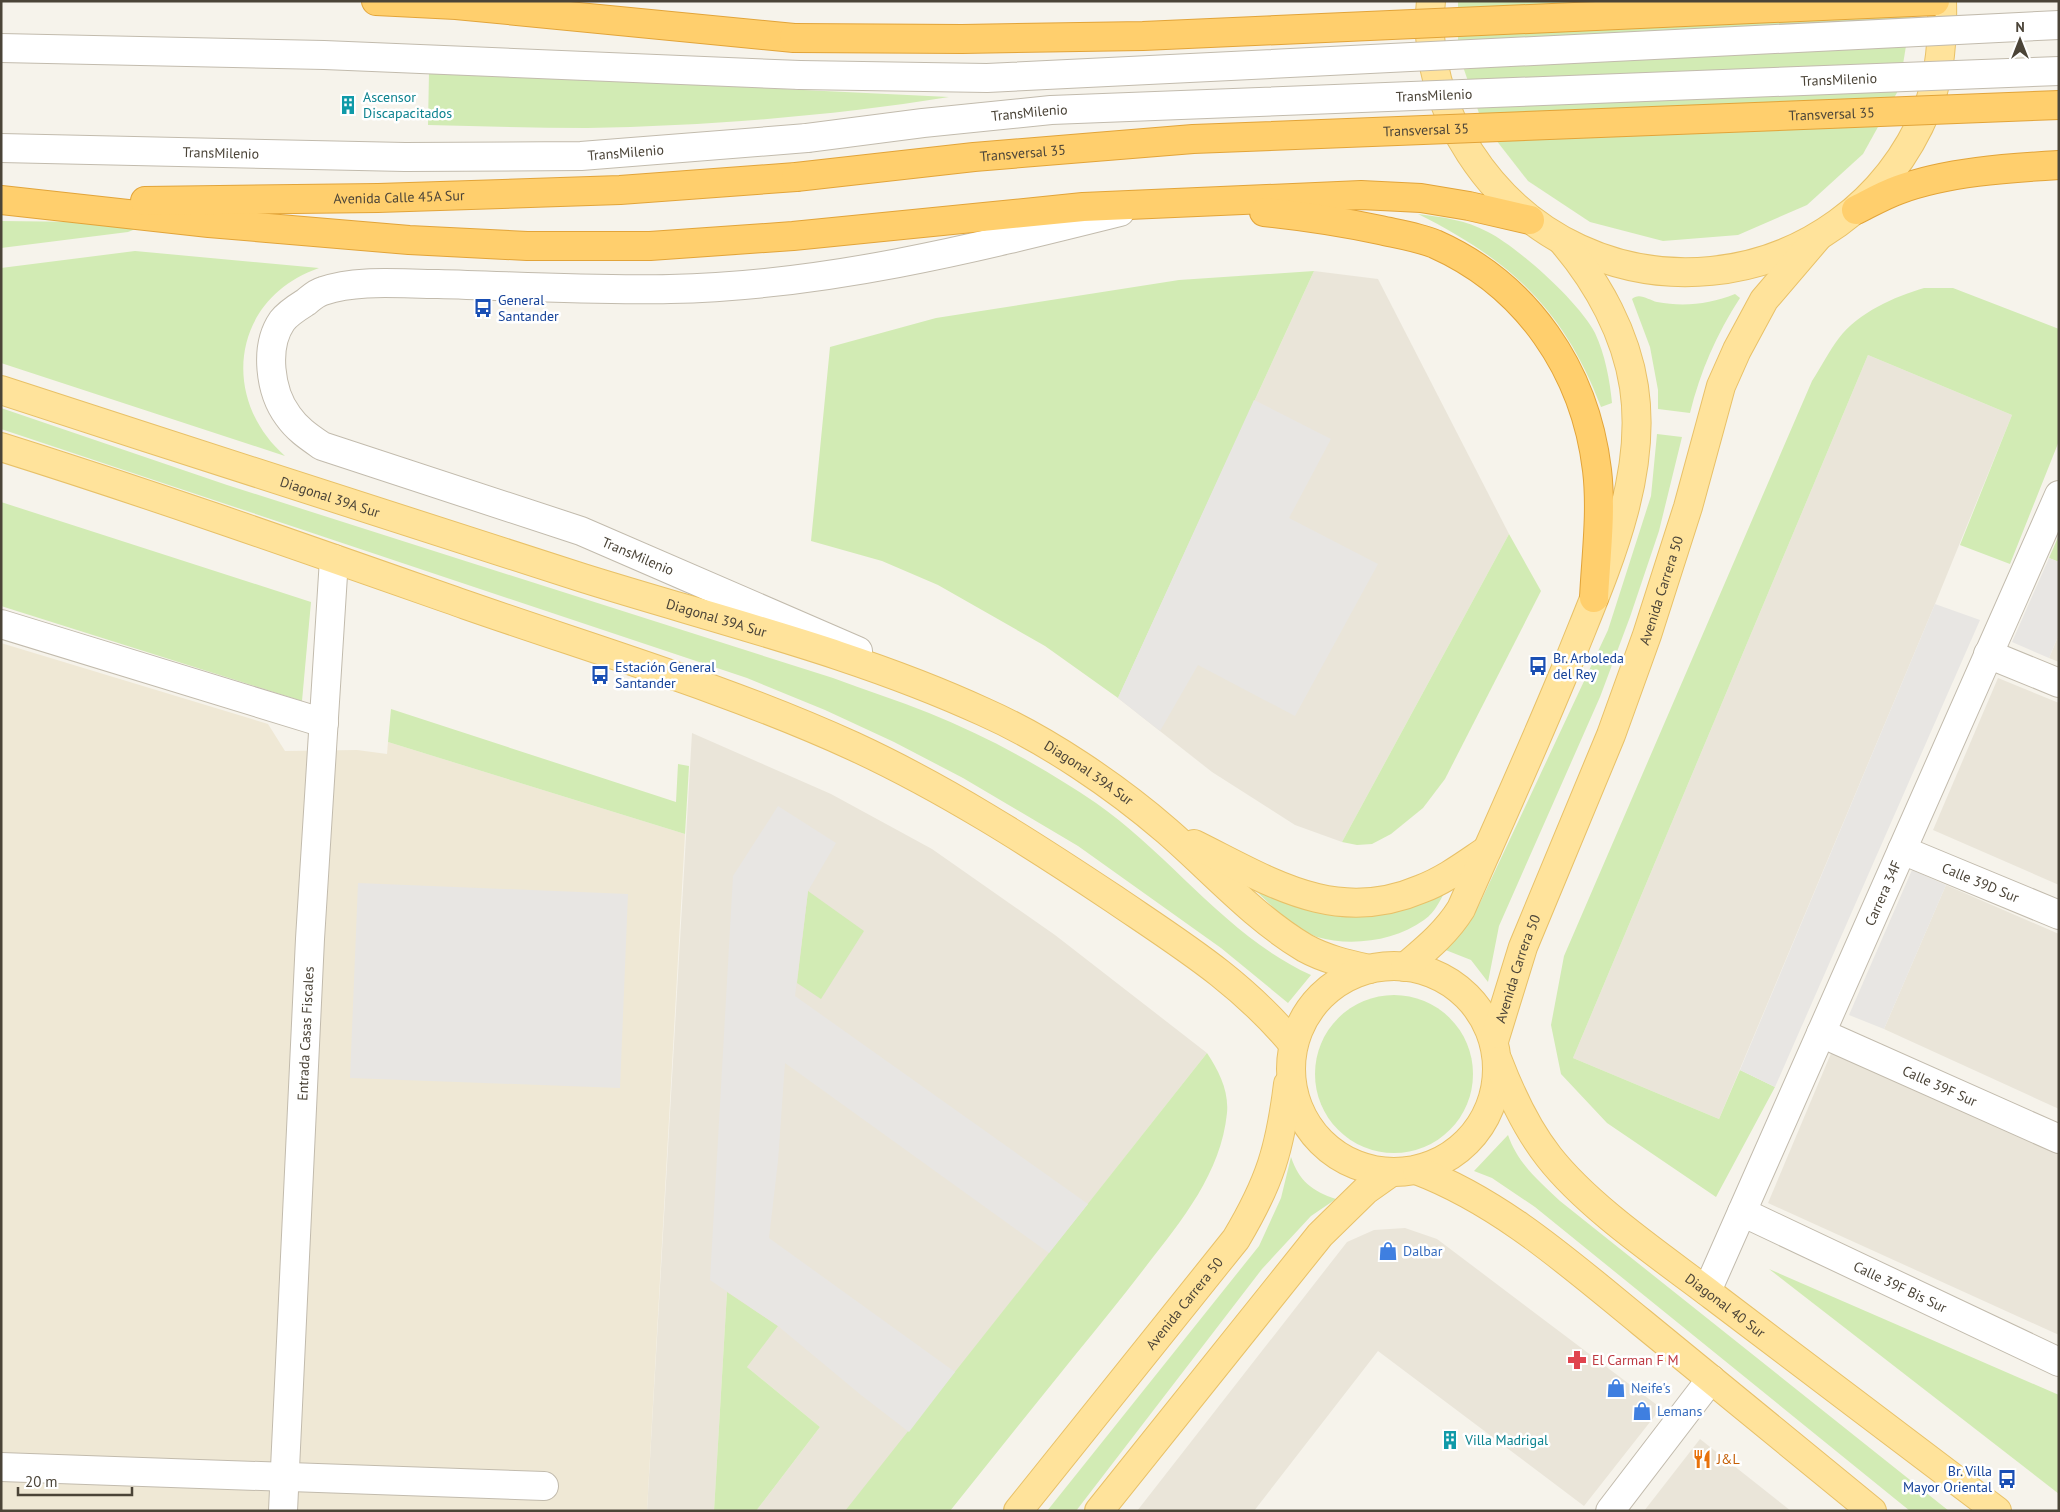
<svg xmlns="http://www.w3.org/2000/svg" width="2060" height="1512" font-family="'PT Sans',sans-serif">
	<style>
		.residential { fill: #eae5d9 }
		.education { fill: #efe8d5 }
		.green { fill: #d2ebb4 }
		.parking { fill: #e8e6e3 }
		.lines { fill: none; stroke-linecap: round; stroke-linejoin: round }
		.minor-casing { stroke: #c2bbad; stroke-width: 30 }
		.major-casing { stroke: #e8c168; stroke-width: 30 }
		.highway-casing { stroke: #e2a439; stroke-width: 30 }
		.minor { stroke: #fff; stroke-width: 28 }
		.major { stroke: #ffe39b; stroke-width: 28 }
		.highway { stroke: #ffcf6d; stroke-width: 28 }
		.minor-bridge-casing { stroke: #c2bbad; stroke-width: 30; stroke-linecap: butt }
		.highway-bridge-casing { stroke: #e2a439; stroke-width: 30; stroke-linecap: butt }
		.minor-bridge { stroke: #fff; stroke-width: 28 }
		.highway-bridge { stroke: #ffcf6d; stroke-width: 28 }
		.labels { text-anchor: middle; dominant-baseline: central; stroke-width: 5; stroke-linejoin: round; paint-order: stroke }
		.street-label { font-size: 14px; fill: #4b4438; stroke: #fff }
		.culture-label { font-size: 14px; fill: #0d838f; stroke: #fff; text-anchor: start }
		.transit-label { font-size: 14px; fill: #164399; stroke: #fff; text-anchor: start }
		.shop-label { font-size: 14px; fill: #366cbe; stroke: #fff; text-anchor: start }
		.health-label { font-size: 14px; fill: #be3a42; stroke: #fff; text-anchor: start }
		.food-label { font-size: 14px; fill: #c56008; stroke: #fff; text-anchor: start }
	</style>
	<rect width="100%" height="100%" fill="#f6f3eb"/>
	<g class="residential">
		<path d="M1314 271 1378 279 1509 534 1342 842 1295 825 1212 772 1118 698Z"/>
		<path d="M1868 355 2012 415 1935 604 1719 1119 1573 1058Z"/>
		<path d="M2059 634V662L2049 658Z"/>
		<path d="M1998 678 2059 703V885L1933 830Z"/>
		<path d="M692 733 831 794 932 849 1055 935 1207 1053 846 1511H756L820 1427 747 1367 727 1292 714 1511H647Z"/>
		<path d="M1946 885 2059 934V1109L1884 1029Z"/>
		<path d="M1832 1051 2059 1154V1335L1768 1203Z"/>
		<path d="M1405 1228 1437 1239 1661 1408 1584 1506 1378 1351 1254 1511H1137L1347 1242 1374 1230Z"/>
		<path d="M1700 1439 1791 1511H1644Z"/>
	</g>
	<path class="education" d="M1 643 268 724 285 751 357 750 387 754 388 742 685 834 647 1511H1Z"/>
	<g class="green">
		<path d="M1458 1H1909L1911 15 1899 89 1863 154 1807 205 1738 235 1663 241 1590 222 1528 181 1482 122 1458 52Z"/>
		<path d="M429 72 949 97C832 116 705 126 587 128 534 128 481 126 428 125Z"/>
		<path d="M1418 214C1442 217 1466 220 1488 232 1519 248 1579 302 1595 333 1605 354 1610 381 1612 403L1601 407C1564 309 1510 260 1418 214Z"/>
		<path d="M1 221 88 222 138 228 128 232 1 248Z"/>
		<path d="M135 251 319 268C232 298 219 398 285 456L1 363V268Z"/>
		<path d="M1314 271 1118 698 1045 646 938 585 882 561 811 541 830 347 936 318 1179 280Z"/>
		<path d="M1924 288H1953L2059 329V441L2010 564 1960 545 2012 415 1868 355 1573 1058 1719 1119 1740 1070 1775 1087 1716 1197 1607 1123 1561 1074 1551 1025 1564 956 1812 381C1821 367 1829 351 1839 338 1859 312 1894 297 1924 288Z"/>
		<path d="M1735 294 1740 298C1717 333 1700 372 1690 413L1658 409V390L1650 347 1632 299C1639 292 1649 300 1657 302 1684 307 1710 304 1735 294Z"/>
		<path d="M1 408 227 485 833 678C865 690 897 700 929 713 987 736 1044 768 1096 803 1171 855 1227 937 1311 975L1288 1003 1221 948 1078 846 963 778 894 742 825 710 747 678 1 429Z"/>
		<path d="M1657 434 1682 437 1659 531 1630 617 1600 697 1499 926 1488 982 1471 960 1443 949 1470 922 1480 903 1608 630 1651 496Z"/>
		<path d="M1 502 311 602 302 701 1 606Z"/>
		<path d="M1509 534 1541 591 1445 779 1423 808 1391 834 1372 844 1357 845 1342 842Z"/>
		<path d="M2059 535V562L2049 558Z"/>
		<path d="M391 709 676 802 678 764 689 766 685 834 388 742Z"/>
		<path d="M1448 886C1441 898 1436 912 1424 920 1395 941 1351 947 1317 937 1292 928 1272 906 1253 888L1301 908 1329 913Z"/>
		<path d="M808 891 864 931 821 999 797 983Z"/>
		<circle cx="1394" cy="1074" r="79"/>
		<path d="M1207 1053C1219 1071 1229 1091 1227 1113 1221 1173 1182 1220 1147 1265 1124 1295 1100 1325 1076 1354 1034 1406 992 1458 950 1511H845Z"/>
		<path d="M1508 1135C1518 1164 1539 1181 1560 1201L1949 1511H1910L1535 1207 1492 1178 1474 1171Z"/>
		<path d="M1291 1157C1299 1181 1312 1191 1336 1199L1311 1216 1262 1269 1076 1511H1047L1259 1246 1281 1198Z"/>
		<path d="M1769 1269 2059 1395V1494Z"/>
		<path d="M727 1292 778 1326 747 1367 820 1427 756 1511H714Z"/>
	</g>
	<g class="parking">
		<path d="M1254 400 1331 439 1289 518 1378 564 1295 716 1198 665 1160 731 1118 698Z"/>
		<path d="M2049 558 2059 562V634L2049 658 2012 642Z"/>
		<path d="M1935 604 1980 620 1775 1087 1740 1070Z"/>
		<path d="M778 806 836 843 808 891 795 996 1088 1204 1049 1253 785 1063 778 1161 769 1238 955 1372 909 1432 861 1395 778 1326 710 1280 733 876Z"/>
		<path d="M1912 870 1946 885 1884 1029 1849 1015Z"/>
		<path d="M358 883 628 894 620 1088 350 1078Z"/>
	</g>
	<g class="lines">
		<g class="minor-casing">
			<g id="minor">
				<path d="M1 48 324 55 800 75"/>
				<path id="s1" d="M1 148 405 157 581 156 807 138"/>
				<path d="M1 624 324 723"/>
				<path d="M858 651 581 531 322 446C309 437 297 429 288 416 270 392 264 347 282 321 288 313 298 307 306 302 311 298 316 293 323 291 358 279 401 284 438 284 515 286 593 291 670 289 824 286 972 249 1120 212"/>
				<path d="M1988 654 2059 683"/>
				<path id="s2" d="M1902 850 2059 915"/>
				<path id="s3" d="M1821 1033 2059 1139"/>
				<path id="s4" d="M1742 1212 2059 1362"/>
				<path id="s5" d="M1707 1291 2059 495"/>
				<path d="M1 1467 544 1486"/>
				<path id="s6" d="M283 1511 310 939 334 559"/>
				<path d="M1610 1511 1711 1379"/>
			</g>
		</g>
		<g class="major-casing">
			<g id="major">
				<path d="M1431 1C1425 54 1441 109 1470 153 1586 331 1846 304 1927 109 1941 75 1943 37 1942 1"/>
				<path id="s7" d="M1 390C195 453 389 517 583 578 717 620 856 653 984 712 1047 740 1115 786 1167 831 1212 870 1253 917 1305 948 1325 959 1347 964 1369 969"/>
				<path d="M1 447C157 496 312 551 466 605 595 650 728 689 853 746 944 788 1030 843 1114 899 1180 944 1241 981 1293 1044"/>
				<path d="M1194 844C1269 881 1335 926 1421 889 1445 880 1466 864 1487 850"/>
				<circle cx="1394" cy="1069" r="103"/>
				<path d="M1405 967C1426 949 1446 933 1461 909 1498 825 1536 742 1571 656 1604 573 1648 479 1634 387 1626 334 1598 283 1564 243"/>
				<path id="s8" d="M1494 1041 1523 947 1611 735 1647 635 1688 507 1721 386 1737 350 1764 300 1817 238"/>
				<path id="s9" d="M1498 1061C1511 1095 1526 1128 1549 1157 1589 1208 1662 1257 1713 1296 1808 1368 1902 1439 1997 1511"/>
				<path d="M1416 1170C1501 1202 1571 1265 1641 1322 1718 1385 1795 1448 1872 1511"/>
				<path id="s10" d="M1018 1511 1236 1239C1270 1182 1280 1149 1288 1084"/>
				<path d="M1099 1511 1320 1235 1366 1190 1390 1173"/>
			</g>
		</g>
		<g class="highway-casing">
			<g id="highway">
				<path d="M376 1 456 5 794 38"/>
				<path d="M1 200 209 223 409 240 527 246H650L793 236 1083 207 1361 195 1421 198 1469 206 1530 220"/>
				<path id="s11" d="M145 201 378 198 620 190 796 177"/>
				<path d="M1856 210C1870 203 1884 195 1898 190 1946 172 2008 168 2059 165"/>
				<path d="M1264 212C1303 216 1342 222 1380 230 1398 234 1418 237 1435 244 1527 285 1585 370 1597 470 1602 512 1596 556 1594 598"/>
			</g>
		</g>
		<use href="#minor" class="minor"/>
		<use href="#major" class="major"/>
		<use href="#highway" class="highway"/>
		<g class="minor-bridge-casing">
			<g id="minor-bridge">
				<path d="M800 75 987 78 2059 25"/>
				<path id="s12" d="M807 138 923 123 1051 110 2059 71"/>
			</g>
		</g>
		<g class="highway-bridge-casing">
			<g id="highway-bridge">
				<path d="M794 38 962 39 1143 36 1935 1"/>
				<path id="s13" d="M796 177 974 157 1193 139 2059 105"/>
			</g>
		</g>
		<use href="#minor-bridge" class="minor-bridge"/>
		<use href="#highway-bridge" class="highway-bridge"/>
	</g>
	<defs>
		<g id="building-bare" transform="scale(1.5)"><path d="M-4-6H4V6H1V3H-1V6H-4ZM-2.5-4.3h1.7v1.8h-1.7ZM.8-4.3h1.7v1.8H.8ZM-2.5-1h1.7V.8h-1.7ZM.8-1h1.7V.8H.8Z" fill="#0f9aa8" stroke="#fff" stroke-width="2.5" paint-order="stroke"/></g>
		<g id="bus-bare" transform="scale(1.5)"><path d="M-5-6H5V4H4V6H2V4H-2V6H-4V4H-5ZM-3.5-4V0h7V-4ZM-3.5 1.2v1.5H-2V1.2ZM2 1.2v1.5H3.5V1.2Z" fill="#1a4fb4" stroke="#fff" stroke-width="2.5" paint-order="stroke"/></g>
		<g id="shop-bare" transform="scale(1.5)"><path d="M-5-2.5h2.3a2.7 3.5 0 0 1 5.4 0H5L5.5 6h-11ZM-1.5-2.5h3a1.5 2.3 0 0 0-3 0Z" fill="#3f7fe0" stroke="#fff" stroke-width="2.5" paint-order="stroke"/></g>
		<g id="pharmacy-bare" transform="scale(1.5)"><path d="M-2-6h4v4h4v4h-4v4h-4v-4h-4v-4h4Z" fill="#e0444e" stroke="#fff" stroke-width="2.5" paint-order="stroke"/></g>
		<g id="restaurant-bare" transform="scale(1.5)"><path d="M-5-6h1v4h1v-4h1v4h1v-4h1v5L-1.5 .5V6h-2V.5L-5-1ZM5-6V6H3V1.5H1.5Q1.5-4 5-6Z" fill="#e8710a" stroke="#fff" stroke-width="2.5" paint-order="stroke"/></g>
	</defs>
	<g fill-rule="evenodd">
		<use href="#building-bare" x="348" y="105"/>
		<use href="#bus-bare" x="483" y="308"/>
		<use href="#bus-bare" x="1538" y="666"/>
		<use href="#bus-bare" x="600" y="675"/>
		<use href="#shop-bare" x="1388" y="1251"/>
		<use href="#pharmacy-bare" x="1577" y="1360"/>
		<use href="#shop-bare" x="1616" y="1388"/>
		<use href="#shop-bare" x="1642" y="1411"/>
		<use href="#building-bare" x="1450" y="1440"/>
		<use href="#restaurant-bare" x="1702" y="1459"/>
		<use href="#bus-bare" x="2007" y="1479"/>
	</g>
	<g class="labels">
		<g class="street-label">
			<text stroke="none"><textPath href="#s12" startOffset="1034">TransMilenio</textPath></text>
			<text stroke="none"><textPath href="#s12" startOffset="629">TransMilenio</textPath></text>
			<text stroke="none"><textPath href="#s12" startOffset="224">TransMilenio</textPath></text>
			<text stroke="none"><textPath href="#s13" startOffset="1038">Transversal 35</textPath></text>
			<text stroke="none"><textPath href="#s13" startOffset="632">Transversal 35</textPath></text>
			<text stroke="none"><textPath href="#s1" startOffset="625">TransMilenio</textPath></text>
			<text stroke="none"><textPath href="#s13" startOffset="228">Transversal 35</textPath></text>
			<text stroke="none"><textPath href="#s1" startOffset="220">TransMilenio</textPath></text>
			<text stroke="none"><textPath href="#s11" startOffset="254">Avenida Calle 45A Sur</textPath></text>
			<text stroke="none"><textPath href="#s7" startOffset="346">Diagonal 39A Sur</textPath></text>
			<text transform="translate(638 556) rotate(23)">TransMilenio</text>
			<text stroke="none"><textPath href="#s8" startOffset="481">Avenida Carrera 50</textPath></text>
			<text stroke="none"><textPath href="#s7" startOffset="751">Diagonal 39A Sur</textPath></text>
			<text stroke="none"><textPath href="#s7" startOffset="1156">Diagonal 39A Sur</textPath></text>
			<text stroke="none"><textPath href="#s2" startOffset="85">Calle 39D Sur</textPath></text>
			<text stroke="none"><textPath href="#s5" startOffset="435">Carrera 34F</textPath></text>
			<text stroke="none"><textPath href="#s8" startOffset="76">Avenida Carrera 50</textPath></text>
			<text stroke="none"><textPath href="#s6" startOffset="478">Entrada Casas Fiscales</textPath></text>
			<text stroke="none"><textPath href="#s3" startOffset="130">Calle 39F Sur</textPath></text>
			<text stroke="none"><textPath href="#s4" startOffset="175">Calle 39F Bis Sur</textPath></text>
			<text stroke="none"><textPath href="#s10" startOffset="266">Avenida Carrera 50</textPath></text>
			<text stroke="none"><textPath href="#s9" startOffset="340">Diagonal 40 Sur</textPath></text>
		</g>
		<g class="culture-label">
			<text x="363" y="97">Ascensor<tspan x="363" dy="16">Discapacitados</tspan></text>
			<text x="1465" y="1440">Villa Madrigal</text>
		</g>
		<g class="transit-label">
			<text x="498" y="300">General<tspan x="498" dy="16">Santander</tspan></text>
			<text x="1553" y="658">Br. Arboleda<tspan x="1553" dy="16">del Rey</tspan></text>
			<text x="615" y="667">Estación General<tspan x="615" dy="16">Santander</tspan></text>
			<text x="1992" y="1471" text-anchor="end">Br. Villa<tspan x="1992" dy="16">Mayor Oriental</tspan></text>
		</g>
		<g class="shop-label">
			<text x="1403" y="1251">Dalbar</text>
			<text x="1631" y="1388">Neife's</text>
			<text x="1657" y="1411">Lemans</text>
		</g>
		<g class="health-label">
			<text x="1592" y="1360">El Carman F M</text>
		</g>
		<g class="food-label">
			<text x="1717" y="1459">J&amp;L</text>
		</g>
	</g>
	<rect width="2060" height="1512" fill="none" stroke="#4b4438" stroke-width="5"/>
	<g transform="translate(2020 40)" stroke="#ffffff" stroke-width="4" paint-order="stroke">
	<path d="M0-4L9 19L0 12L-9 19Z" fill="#4b4438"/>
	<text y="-8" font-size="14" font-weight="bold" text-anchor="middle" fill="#4b4438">N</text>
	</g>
	<path d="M18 1487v8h114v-8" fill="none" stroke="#4b4438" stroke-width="2.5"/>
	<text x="25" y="1487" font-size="15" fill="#4b4438" stroke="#ffffff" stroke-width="4" paint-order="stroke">20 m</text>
</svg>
